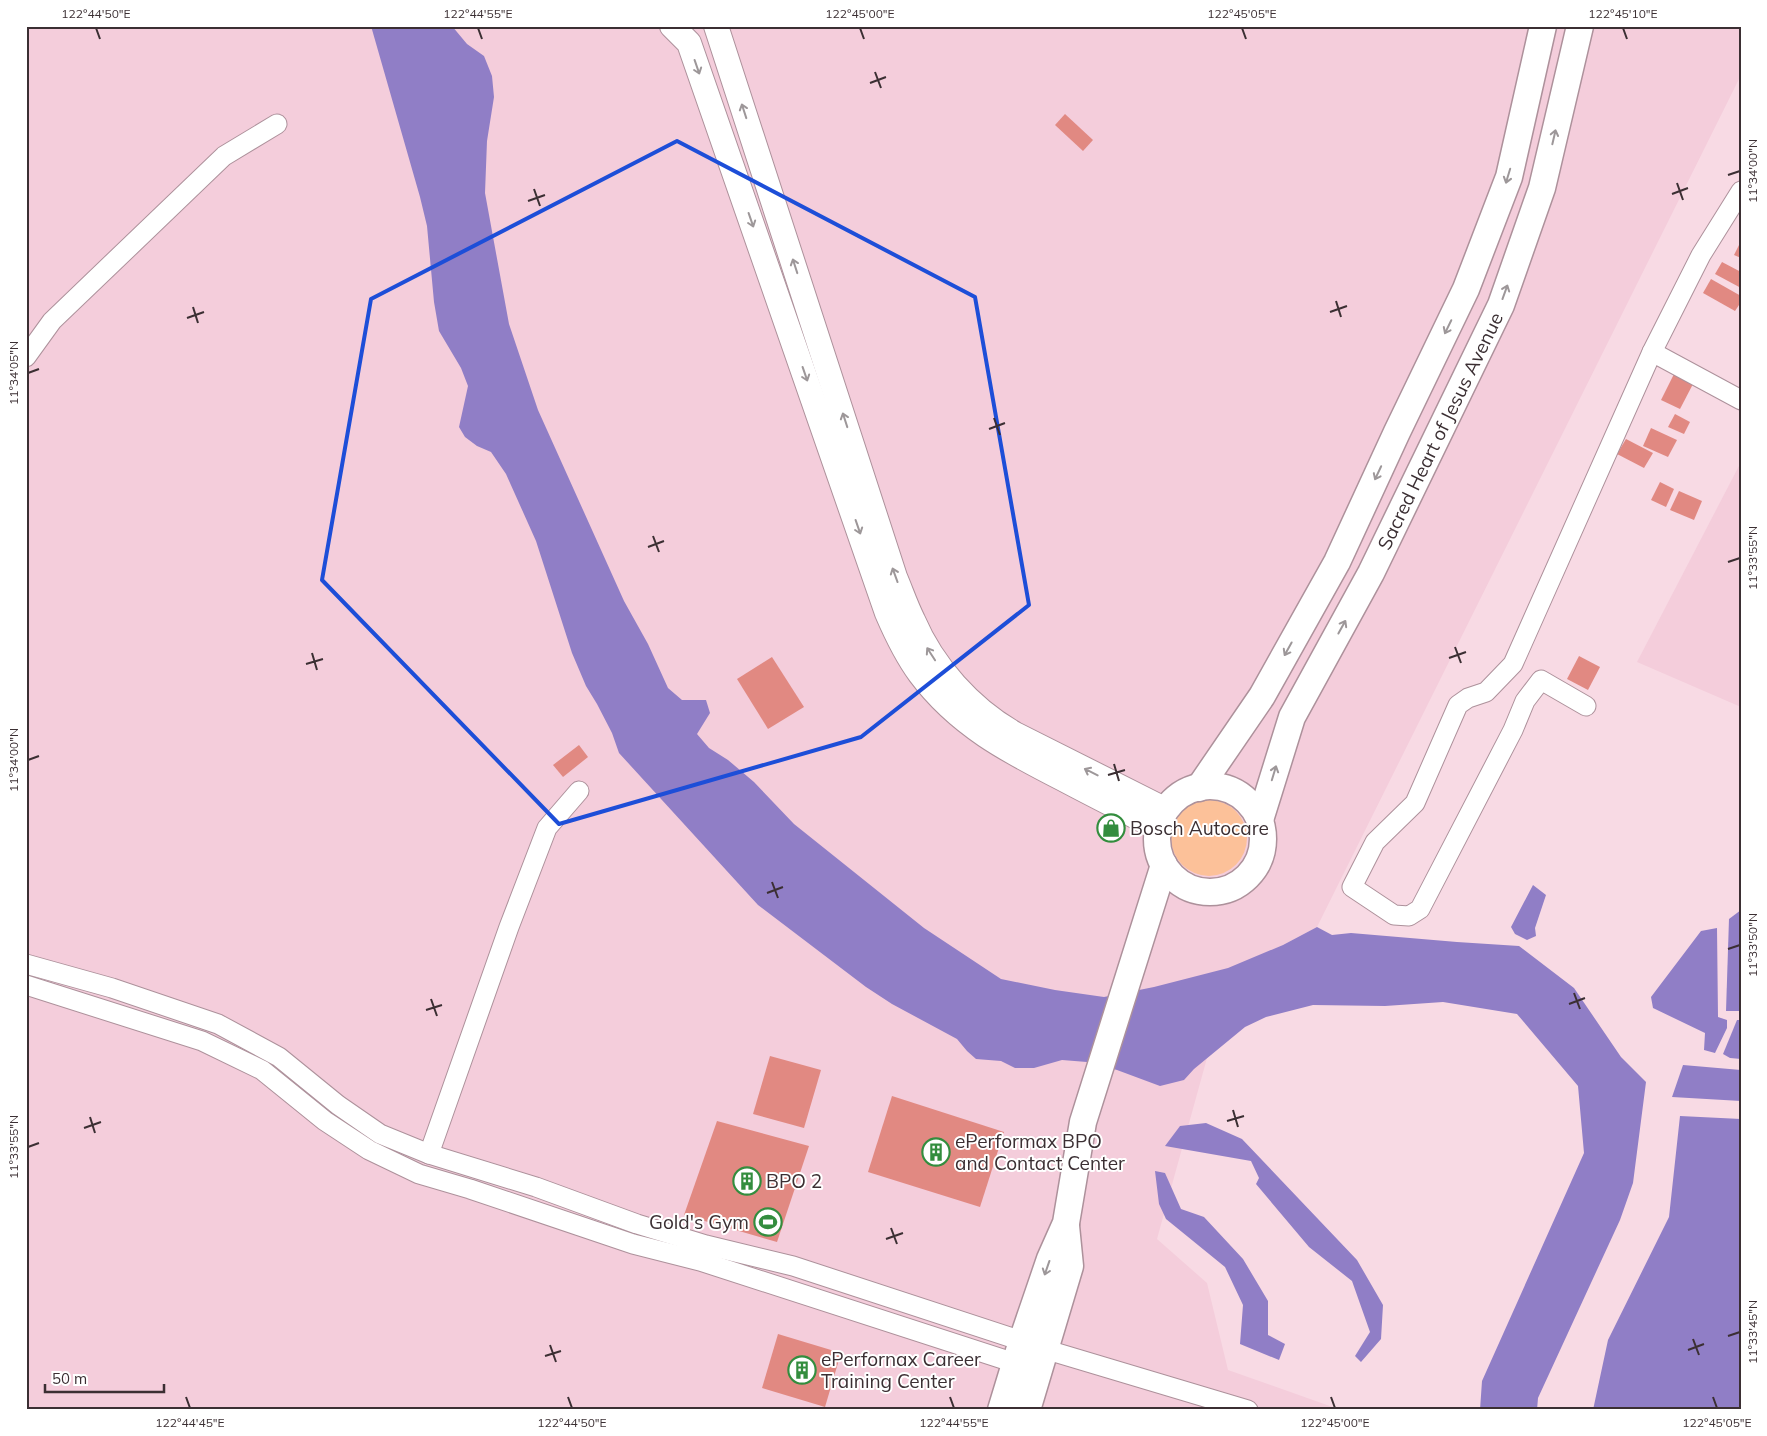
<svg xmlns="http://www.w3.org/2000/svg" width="1767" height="1436" font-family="Mulish,sans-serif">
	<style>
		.built { fill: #f4cddb }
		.green { fill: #fcc199 }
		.water { fill: #907ec6 }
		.building { fill: #e18982 }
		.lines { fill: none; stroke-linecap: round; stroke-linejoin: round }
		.minor-casing { stroke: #ad919b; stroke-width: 21 }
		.tertiary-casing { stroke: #ad919b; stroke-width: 26 }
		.secondary-casing { stroke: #ad919b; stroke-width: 29 }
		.minor { stroke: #fff; stroke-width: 19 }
		.tertiary { stroke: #fff; stroke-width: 24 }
		.secondary { stroke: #fff; stroke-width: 26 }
		.oneway { stroke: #9d9799 }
		.marked { fill: none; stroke: #1d4ed8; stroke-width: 4; stroke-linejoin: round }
		.ticks { fill: none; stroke: #3b2f33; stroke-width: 2 }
		.labels { text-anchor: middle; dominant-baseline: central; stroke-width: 4; stroke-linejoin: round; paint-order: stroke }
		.street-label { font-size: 19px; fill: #3b2f33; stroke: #fff }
		.poi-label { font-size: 19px; fill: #3b2f33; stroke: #fff; text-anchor: start }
		.neatline { fill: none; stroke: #3b2f33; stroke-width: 2 }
		.ticks-label { font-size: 12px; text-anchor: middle; fill: #3b2f33 }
	</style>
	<rect width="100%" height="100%" fill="#f8dae4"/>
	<g class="built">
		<path d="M26 26H1741V75L1317 927 1283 945 1228 969 1207 1058 1157 1239 1207 1283 1228 1370 1341 1410H26Z"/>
		<path d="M1741 462V707L1637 662Z"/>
	</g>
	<circle class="green" cx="1209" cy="838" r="38"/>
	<g class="water">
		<path d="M371 26H452L467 44 484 56 492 76 494 97 487 141 485 193 509 324 538 410 624 601 648 644 668 688 682 700H706L710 713 697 734 709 748 728 760 754 782 794 824 924 928 1001 979 1055 990 1104 997 1154 987 1228 968 1283 945 1317 927 1332 935 1351 933 1457 942 1519 946 1574 988 1621 1057 1646 1082 1633 1183 1620 1220 1538 1398 1537 1410H1480L1482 1381 1584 1153 1578 1086 1517 1014 1443 1002 1385 1006 1313 1005 1266 1017 1245 1027 1194 1069 1184 1080 1160 1086 1117 1070 1087 1062 1062 1060 1034 1068H1015L1001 1061 976 1059 967 1051 957 1039 892 1004 866 987 758 905 619 753 612 733 597 704 586 686 572 653 536 541 506 474 491 452 477 446 465 437 459 427 468 386 461 368 439 331 434 302 427 226 420 197Z"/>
		<path d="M1533 885 1546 895 1535 928 1536 936 1527 940 1515 934 1511 927Z"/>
		<path d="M1741 910V1011H1726L1729 919Z"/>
		<path d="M1717 928 1718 1017 1727 1020V1028L1715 1053 1704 1050 1705 1033 1653 1008 1651 997 1701 931Z"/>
		<path d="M1737 1020H1741V1059L1730 1058 1723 1054Z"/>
		<path d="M1683 1065 1741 1070V1101L1672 1097Z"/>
		<path d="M1680 1116 1741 1119V1410H1593L1608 1340 1669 1217Z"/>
		<path d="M1206 1123 1242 1139 1357 1260 1383 1305 1381 1339 1361 1362 1355 1356 1370 1332 1352 1281 1309 1247 1256 1184 1259 1178 1251 1161 1165 1146 1180 1126Z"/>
		<path d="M1155 1171 1165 1173 1181 1209 1204 1217 1243 1259 1268 1301V1335L1285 1344 1279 1360 1240 1344 1243 1305 1225 1267 1166 1219 1159 1204Z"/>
	</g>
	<g class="building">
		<path d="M1065 114 1093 140 1083 151 1055 125Z"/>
		<path d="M1741 241V258L1734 255Z"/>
		<path d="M1722 262 1741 272V288L1715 274Z"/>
		<path d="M1711 279 1741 296V302L1735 311 1703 293Z"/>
		<path d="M1674 374 1693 384 1680 409 1661 400Z"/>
		<path d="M1675 414 1690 422 1684 434 1668 427Z"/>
		<path d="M1651 428 1677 440 1668 457 1643 446Z"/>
		<path d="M1626 439 1653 453 1644 468 1617 454Z"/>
		<path d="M1660 482 1674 489 1666 507 1651 500Z"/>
		<path d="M1679 491 1702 501 1694 520 1670 510Z"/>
		<path d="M1579 656 1600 667 1588 690 1567 679Z"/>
		<path d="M772 657 804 707 768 729 737 679Z"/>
		<path d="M579 745 588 757 563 777 553 765Z"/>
		<path d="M770 1056 821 1070 804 1128 753 1114Z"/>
		<path d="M892 1096 1004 1132 980 1207 868 1172Z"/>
		<path d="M717 1121 809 1146 777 1242 684 1215Z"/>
		<path d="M778 1334 841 1353 825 1407 762 1388Z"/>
	</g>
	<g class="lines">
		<g class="minor-casing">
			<g id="minor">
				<path d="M1652 352 1741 400"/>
				<path d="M26 357 52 321 224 156 277 124"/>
				<path d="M1586 706 1541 680 1525 701 1513 730 1420 909 1409 916 1394 915 1352 887 1375 842 1415 803 1458 705 1468 698 1486 692 1513 664 1652 352 1701 255 1741 191"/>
				<path d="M26 964 112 988 218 1024 279 1057 338 1105 380 1134 429 1154 536 1187 637 1224 706 1245 793 1266 1022 1341 1044 1349 1248 1410"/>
				<path d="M26 985 202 1041 262 1070 325 1121 369 1150 419 1174 470 1189 633 1244 700 1261 1015 1363"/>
				<path d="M429 1154 509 927 547 828 579 791"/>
			</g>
		</g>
		<g class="tertiary-casing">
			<g id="tertiary">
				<path d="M672 26 689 43 887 613C896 634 906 655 920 674 958 725 1008 751 1063 779 1095 796 1127 812 1158 828"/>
				<path d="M716 26 895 577C901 591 906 606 913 620 933 667 971 709 1015 734L1166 810"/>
			</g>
		</g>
		<g class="secondary-casing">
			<g id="secondary">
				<circle cx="1210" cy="839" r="53"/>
				<path d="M1199 788 1262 696 1337 562 1397 432 1466 289 1509 177 1543 26"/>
				<path d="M1260 820 1292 717 1371 573 1501 305 1542 188 1580 26"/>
				<path d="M1001 1410 1022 1341 1050 1259 1066 1223 1083 1122 1164 865"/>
				<path d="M1027 1410 1070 1266 1066 1226"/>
			</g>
		</g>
		<use href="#minor" class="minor"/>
		<use href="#tertiary" class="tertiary"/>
		<use href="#secondary" class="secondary"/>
	</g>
	<defs><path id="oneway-shaft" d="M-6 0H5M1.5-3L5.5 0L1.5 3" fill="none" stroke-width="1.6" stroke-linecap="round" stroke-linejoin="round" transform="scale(1.25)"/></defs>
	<g class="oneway">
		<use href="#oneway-shaft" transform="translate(697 67) rotate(71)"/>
		<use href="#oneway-shaft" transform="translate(744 111) rotate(-108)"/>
		<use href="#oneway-shaft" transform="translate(1554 137) rotate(-77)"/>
		<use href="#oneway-shaft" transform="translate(1508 176) rotate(107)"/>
		<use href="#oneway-shaft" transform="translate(751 220) rotate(71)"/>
		<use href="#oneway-shaft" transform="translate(795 266) rotate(-108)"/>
		<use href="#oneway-shaft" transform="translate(1505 292) rotate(-70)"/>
		<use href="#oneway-shaft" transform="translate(1448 327) rotate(116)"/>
		<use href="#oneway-shaft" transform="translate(805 374) rotate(71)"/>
		<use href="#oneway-shaft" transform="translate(845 420) rotate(-108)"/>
		<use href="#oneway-shaft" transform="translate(1378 473) rotate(115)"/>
		<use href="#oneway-shaft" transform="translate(858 527) rotate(71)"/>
		<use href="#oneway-shaft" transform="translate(895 575) rotate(-110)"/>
		<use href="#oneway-shaft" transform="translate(1342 627) rotate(-61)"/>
		<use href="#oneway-shaft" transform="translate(1288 649) rotate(119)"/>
		<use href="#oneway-shaft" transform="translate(931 654) rotate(-123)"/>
		<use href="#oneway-shaft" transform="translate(1091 772) rotate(-153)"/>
		<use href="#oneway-shaft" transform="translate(1274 773) rotate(-73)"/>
		<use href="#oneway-shaft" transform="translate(1047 1268) rotate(109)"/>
	</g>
	<path class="marked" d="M677 141 975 297 1029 605 861 737 559 824 322 580 371 299Z"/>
	<path class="ticks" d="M96 28 100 39M478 28 482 39M860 28 864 39M1242 28 1246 39M1623 28 1627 39M875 72 881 88M870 83 886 77M1728 175 1740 171M1677 183 1683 200M534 189 540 206M1672 194 1688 188M528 201 545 195M1336 301 1341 317M193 307 198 323M1330 312 1347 306M187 318 204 312M28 373 39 369M994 418 1000 435M989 429 1005 423M653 536 659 552M648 547 664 541M1728 562 1740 558M1455 647 1461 663M312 653 317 670M1449 658 1466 652M306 664 323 659M28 760 39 756M1114 764 1119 781M1108 775 1125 770M772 882 778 898M767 893 783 887M1728 949 1740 945M1574 993 1580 1009M431 999 437 1016M1569 1004 1585 998M426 1010 442 1005M1233 1110 1238 1127M90 1117 95 1133M1227 1121 1244 1116M84 1128 101 1122M28 1147 39 1143M891 1228 897 1244M886 1239 903 1233M1728 1336 1740 1332M1693 1339 1699 1355M550 1345 556 1362M1688 1350 1704 1344M545 1356 561 1351M186 1397 190 1408M568 1397 572 1408M950 1397 954 1408M1331 1397 1335 1408M1713 1397 1717 1408"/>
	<defs>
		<g id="shop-ring" transform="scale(1.4375)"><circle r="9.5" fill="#fff" stroke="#338d3e" stroke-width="1.5"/><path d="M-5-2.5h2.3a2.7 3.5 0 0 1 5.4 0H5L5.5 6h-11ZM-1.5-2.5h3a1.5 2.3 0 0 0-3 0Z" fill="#338d3e"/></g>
		<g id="building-ring" transform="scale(1.4375)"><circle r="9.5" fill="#fff" stroke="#338d3e" stroke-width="1.5"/><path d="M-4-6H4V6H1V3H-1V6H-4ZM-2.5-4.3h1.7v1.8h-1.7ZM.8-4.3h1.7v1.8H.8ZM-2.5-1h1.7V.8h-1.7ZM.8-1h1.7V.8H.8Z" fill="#338d3e"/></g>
		<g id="stadium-ring" transform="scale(1.4375)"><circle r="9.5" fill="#fff" stroke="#338d3e" stroke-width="1.5"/><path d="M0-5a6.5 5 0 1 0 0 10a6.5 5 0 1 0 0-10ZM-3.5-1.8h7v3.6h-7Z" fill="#338d3e"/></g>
	</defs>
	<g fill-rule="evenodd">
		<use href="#shop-ring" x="1111" y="828"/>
		<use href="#building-ring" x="936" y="1152"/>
		<use href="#building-ring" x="747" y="1181"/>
		<use href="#stadium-ring" x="768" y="1222"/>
		<use href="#building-ring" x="802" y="1370"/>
	</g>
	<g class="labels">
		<g class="street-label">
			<text transform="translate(1440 431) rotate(-64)">Sacred Heart of Jesus Avenue</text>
		</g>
		<g class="poi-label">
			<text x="1130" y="828">Bosch Autocare</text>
			<text x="955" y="1141">ePerformax BPO<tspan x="955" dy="22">and Contact Center</tspan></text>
			<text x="766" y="1181">BPO 2</text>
			<text x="749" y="1222" text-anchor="end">Gold's Gym</text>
			<text x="821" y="1359">ePerfornax Career<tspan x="821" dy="22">Training Center</tspan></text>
		</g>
	</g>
	<rect width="1767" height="1436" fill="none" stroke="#ffffff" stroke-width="55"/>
	<path d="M45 1384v8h119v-8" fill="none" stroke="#3b2f33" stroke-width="2.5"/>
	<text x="52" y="1384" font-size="15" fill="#3b2f33" stroke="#ffffff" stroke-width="4" paint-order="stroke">50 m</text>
	<rect x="28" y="28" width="1712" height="1380" class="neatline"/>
	<g class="ticks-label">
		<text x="96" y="18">122°44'50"E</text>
		<text x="478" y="18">122°44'55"E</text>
		<text x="860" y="18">122°45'00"E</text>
		<text x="1242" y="18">122°45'05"E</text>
		<text x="1623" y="18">122°45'10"E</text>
		<text transform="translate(1753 171) rotate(-90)" y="4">11°34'00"N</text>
		<text transform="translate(14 373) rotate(-90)" y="4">11°34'05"N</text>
		<text transform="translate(1753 558) rotate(-90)" y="4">11°33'55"N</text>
		<text transform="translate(14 760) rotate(-90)" y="4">11°34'00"N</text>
		<text transform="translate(1753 945) rotate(-90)" y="4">11°33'50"N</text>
		<text transform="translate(14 1147) rotate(-90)" y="4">11°33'55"N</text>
		<text transform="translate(1753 1332) rotate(-90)" y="4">11°33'45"N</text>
		<text x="190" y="1427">122°44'45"E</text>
		<text x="572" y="1427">122°44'50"E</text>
		<text x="954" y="1427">122°44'55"E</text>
		<text x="1335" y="1427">122°45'00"E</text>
		<text x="1717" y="1427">122°45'05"E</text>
	</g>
</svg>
